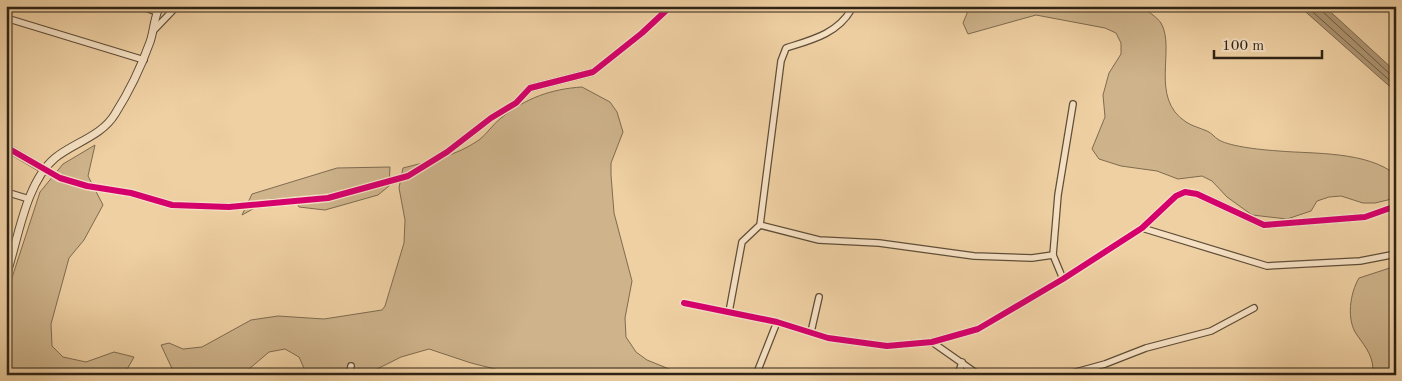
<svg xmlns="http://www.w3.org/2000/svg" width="1402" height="381" font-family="'Old Standard TT',serif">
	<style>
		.green { fill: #ceb38b; stroke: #7e6b50 }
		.water { fill: #ae9573; stroke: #7b674d }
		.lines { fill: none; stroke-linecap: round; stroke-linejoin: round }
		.shore { stroke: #6e5c44; stroke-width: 1 }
		.minor-casing { stroke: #5f4e38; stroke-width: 8 }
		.tertiary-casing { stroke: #5f4e38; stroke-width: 9 }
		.minor { stroke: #f5e0c3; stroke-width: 5.5 }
		.tertiary { stroke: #f5e0c3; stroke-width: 7 }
		.cycleway-casing { stroke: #f5e0c3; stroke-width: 9 }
		.cycleway { stroke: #d6006c; stroke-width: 6 }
	</style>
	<rect width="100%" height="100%" fill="#efd0a3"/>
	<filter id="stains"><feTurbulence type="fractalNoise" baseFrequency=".004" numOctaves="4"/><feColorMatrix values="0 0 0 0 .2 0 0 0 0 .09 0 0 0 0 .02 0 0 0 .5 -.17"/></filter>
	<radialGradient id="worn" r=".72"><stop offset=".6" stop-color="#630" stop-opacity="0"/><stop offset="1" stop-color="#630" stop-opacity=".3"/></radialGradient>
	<g class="green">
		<path d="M970 6H1140C1147 11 1156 16 1161 23 1176 49 1149 98 1186 122 1192 126 1200 128 1207 131 1212 133 1214 137 1219 140 1231 147 1264 150 1279 151 1314 154 1367 151 1396 175V198L1375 203H1363L1341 196 1329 197 1317 201 1311 211 1287 219 1252 215 1227 197 1212 181 1202 176 1178 179 1157 171 1121 166 1099 159 1092 149 1105 117 1103 95 1109 73 1121 54V43L1116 33 1105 28 1036 15 968 34 963 23Z"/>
		<path d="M582 87 610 102 617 112 623 132 611 163V175L614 213 632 281 625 318 626 337 636 352 647 360 684 375H507L495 369 471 363 429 349 401 357 365 375H307L299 357 285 349 269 352 242 375H175L161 345 169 343 183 349 202 347 251 320 278 316 324 319 382 310 385 306 404 243 405 220 399 188 403 168C430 161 456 156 479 140 487 134 493 124 501 118 526 98 551 89 582 87Z"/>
		<path d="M95 145 88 176 103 205 84 240 69 258 51 324 52 346 63 357 86 362 114 352 134 357 125 373 121 375H6V296L40 192 63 164Z"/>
		<path d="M390 167 389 186 378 195 325 210 299 207 294 198 271 199 242 215 252 194 337 168Z"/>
		<path d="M1396 266V375H1373C1374 357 1367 349 1357 335 1346 320 1350 293 1359 278Z"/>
	</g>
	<path class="water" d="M1299 6H1323L1334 15 1396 72V92Z"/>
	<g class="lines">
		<g class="shore">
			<path d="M1306 6 1396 86"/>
			<path d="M1321 6 1323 12 1390 74 1396 75"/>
		</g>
		<g class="minor-casing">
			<g id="minor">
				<path d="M140 6 157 12"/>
				<path d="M6 18 144 60"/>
				<path d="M154 30 177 6"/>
				<path d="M45 170 60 178 87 186 131 193 172 205 229 207 328 198 408 176 447 152 491 118 516 103 530 88 593 72 642 33 671 6"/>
				<path d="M6 192 29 199"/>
				<path d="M760 225 819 240 879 243 974 256 1032 258 1053 255"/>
				<path d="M1142 228 1267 266 1360 261 1396 254"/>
				<path d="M1063 279 1053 255 1058 195 1073 104"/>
				<path d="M684 303 777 322 828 338 887 346 932 342 978 329 1063 279 1142 228 1176 196 1185 192 1197 194 1264 225 1365 217 1396 206"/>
				<path d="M729 312 742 242 760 225 781 61 786 48C811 40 837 34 851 10L846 6"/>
				<path d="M811 332 819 297"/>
				<path d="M932 342 979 375"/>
				<path d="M349 375 351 366"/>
				<path d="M756 375 777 322"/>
				<path d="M958 375 962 362"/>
				<path d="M1065 375 1105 364 1146 348 1211 331 1254 308"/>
			</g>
		</g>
		<g class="tertiary-casing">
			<g id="tertiary">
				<path d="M6 147 45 170"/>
				<path d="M6 276C18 241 25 183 55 158 73 143 102 136 115 114 129 92 141 67 150 42 154 31 154 16 160 6"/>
			</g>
		</g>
		<use href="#minor" class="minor"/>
		<use href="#tertiary" class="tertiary"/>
		<g class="cycleway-casing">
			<g id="cycleway">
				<path d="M6 147 60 178 87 186 131 193 172 205 229 207 328 198 408 176 447 152 491 118 516 103 530 88 593 72 642 33 671 6"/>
				<path d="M684 303 777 322 828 338 887 346 932 342 978 329 1063 279 1142 228 1176 196 1185 192 1197 194 1264 225 1365 217 1396 206"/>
			</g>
		</g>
		<use href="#cycleway" class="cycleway"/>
	</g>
	<rect width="1402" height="381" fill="none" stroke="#efd0a3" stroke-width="25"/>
	<rect x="8" y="8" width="1387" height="366" fill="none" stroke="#2f2315" stroke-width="2.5"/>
	<rect x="12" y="12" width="1377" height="356" fill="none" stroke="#2f2315"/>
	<path d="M1214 50v8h108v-8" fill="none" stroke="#2f2315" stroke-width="2.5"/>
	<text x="1222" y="50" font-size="15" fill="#2f2315" stroke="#f5e0c3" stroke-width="4" paint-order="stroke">100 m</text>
	<rect width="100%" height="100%" filter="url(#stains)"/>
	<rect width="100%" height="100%" fill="url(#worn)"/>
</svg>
